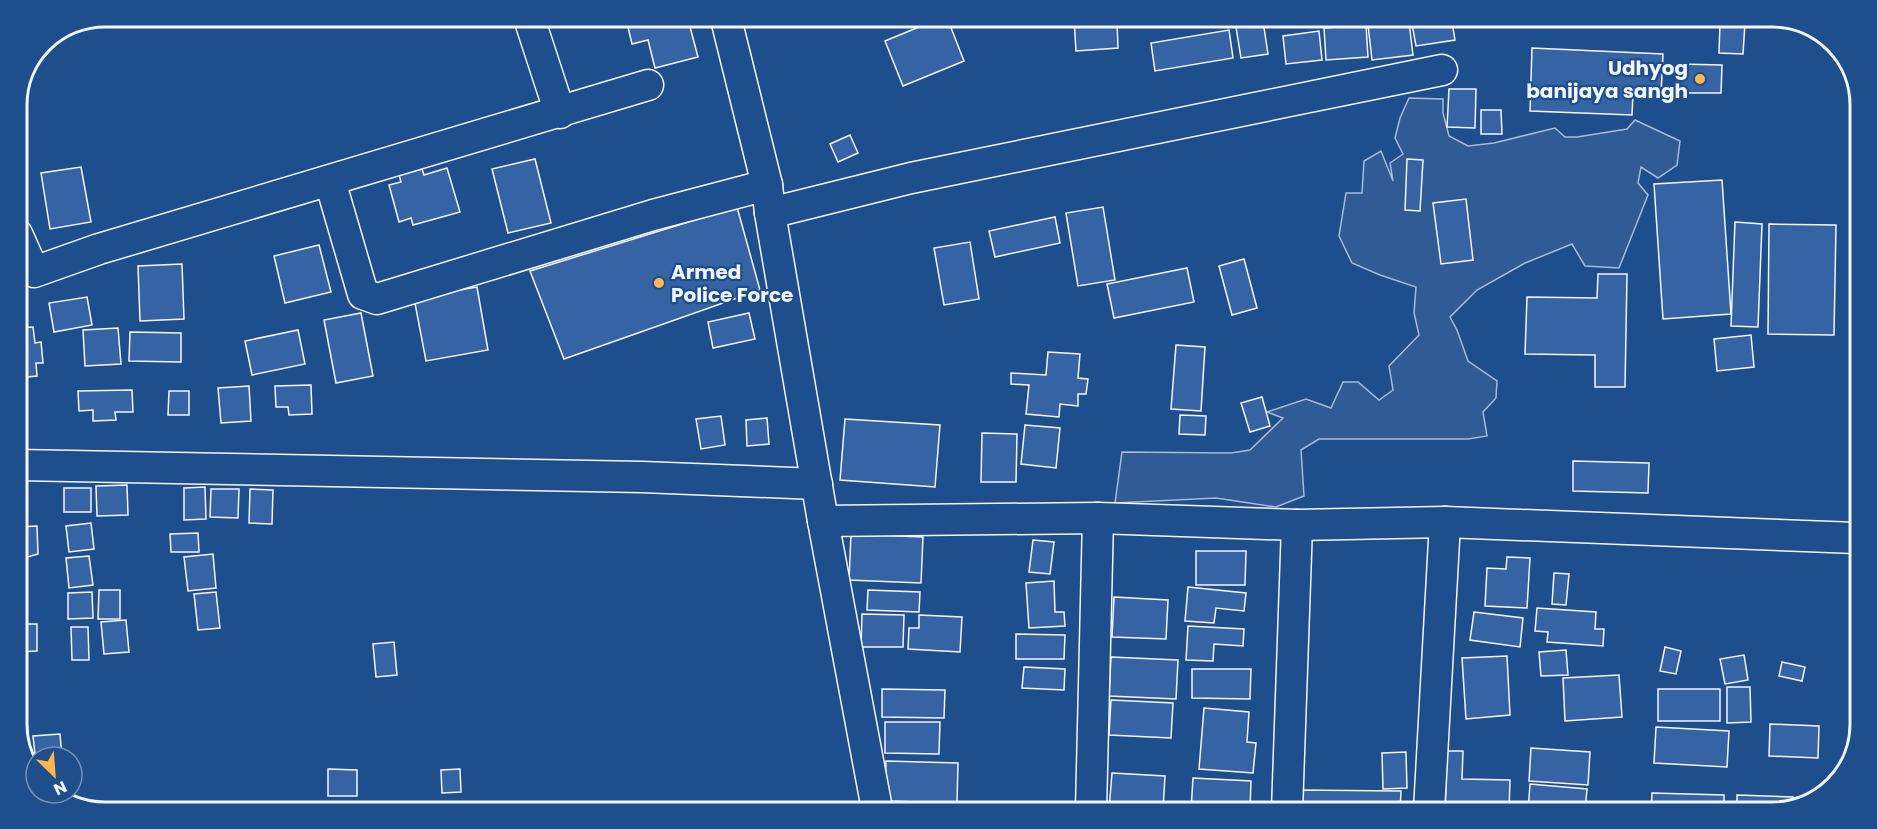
<svg xmlns="http://www.w3.org/2000/svg" width="1877" height="829" font-family="Poppins,sans-serif">
	<style>
		.green { fill: #305b95; stroke: #a8bbd7; stroke-width: 1.5 }
		.building { fill: #3563a3; stroke: #f2f6ff; stroke-width: 1.5 }
		.lines { fill: none; stroke-linecap: round; stroke-linejoin: round }
		.minor-casing { stroke: #f2f6ff; stroke-width: 33 }
		.minor { stroke: #1f4e8c; stroke-width: 30 }
		.poi-dot { fill: #ffb74d; stroke: #1f4e8c; stroke-width: 2 }
		.labels { text-anchor: middle; dominant-baseline: central; stroke-width: 4.5; stroke-linejoin: round; paint-order: stroke }
		.poi-label { font-size: 20px; font-weight: bold; fill: #f2f6ff; stroke: #1f4e8c; text-anchor: end }
		.rim { fill: none; stroke: #f2f6ff; stroke-width: 3 }
	</style>
	<rect width="100%" height="100%" fill="#1f4e8c"/>
	<path class="green" d="M1409 98 1443 99V113L1449 136 1468 146 1494 143 1555 128 1565 137H1577L1627 129 1635 120 1680 141 1677 165 1658 178 1641 167 1638 183 1648 195 1619 268 1585 266 1572 244 1525 263 1477 290 1450 317 1457 330 1468 361 1497 381 1496 398 1483 412 1487 436 1468 439H1319L1301 450 1304 496 1276 507 1216 498 1115 503 1122 452 1231 453 1250 450 1283 418 1267 412 1306 399 1331 408 1343 382H1358L1379 400 1393 390 1389 366 1419 335 1414 313 1416 287 1380 275 1352 263 1339 236 1346 193H1362L1364 161 1381 151 1393 181 1390 163 1403 154 1395 138 1400 118Z"/>
	<g class="building">
		<path d="M644 19H688L698 57 655 68 648 40 632 44 627 23Z"/>
		<path d="M936 20H948L964 61 903 86 885 41Z"/>
		<path d="M1074 20 1117 21 1118 48 1076 51Z"/>
		<path d="M1235 21H1263L1268 54 1241 58Z"/>
		<path d="M1398 22H1409L1413 55 1372 60 1368 25Z"/>
		<path d="M1427 22H1452L1455 40 1416 46 1412 24Z"/>
		<path d="M1720 23H1745L1743 54 1719 53Z"/>
		<path d="M1366 25 1368 57 1326 60 1324 28Z"/>
		<path d="M1229 30 1233 58 1155 71 1151 43Z"/>
		<path d="M1319 31 1322 60 1286 64 1283 36Z"/>
		<path d="M1532 48 1663 54 1661 95 1633 94 1632 115 1530 111Z"/>
		<path d="M1678 64 1722 65 1721 93H1677Z"/>
		<path d="M1449 89H1476L1475 128 1447 127Z"/>
		<path d="M1481 110H1501L1502 134H1481Z"/>
		<path d="M850 135 858 153 838 162 830 144Z"/>
		<path d="M535 159 551 223 508 233 492 169Z"/>
		<path d="M1407 159 1423 160 1420 211 1405 210Z"/>
		<path d="M81 167 91 222 50 229 41 173Z"/>
		<path d="M447 168 460 212 413 225 411 218 399 222 389 185 401 182 399 175 422 169 424 175Z"/>
		<path d="M1722 180 1731 314 1663 319 1654 184Z"/>
		<path d="M1466 199 1473 260 1441 264 1433 203Z"/>
		<path d="M737 207 760 290 564 359 530 271Z"/>
		<path d="M1103 207 1115 280 1078 286 1066 213Z"/>
		<path d="M1055 217 1060 243 995 257 989 231Z"/>
		<path d="M1735 222 1762 224 1758 327 1731 326Z"/>
		<path d="M1769 224 1836 225 1834 335 1768 334Z"/>
		<path d="M970 242 979 299 944 305 934 248Z"/>
		<path d="M319 245 331 292 285 303 274 256Z"/>
		<path d="M1244 259 1257 308 1232 315 1219 266Z"/>
		<path d="M182 264 184 319 140 321 138 266Z"/>
		<path d="M1187 268 1194 302 1114 318 1107 284Z"/>
		<path d="M1598 274H1627L1625 387H1595V355L1525 354 1527 297 1597 298Z"/>
		<path d="M477 287 488 350 426 361 414 298Z"/>
		<path d="M87 297 92 325 54 332 49 303Z"/>
		<path d="M361 313 373 376 336 383 324 320Z"/>
		<path d="M749 313 755 339 713 348 708 322Z"/>
		<path d="M33 327 35 343 41 342 43 363H36L37 376 17 378V328Z"/>
		<path d="M118 328 121 364 85 366 83 330Z"/>
		<path d="M298 330 305 364 252 375 245 341Z"/>
		<path d="M130 332 181 333V362L129 361Z"/>
		<path d="M1751 335 1754 367 1717 371 1714 339Z"/>
		<path d="M1176 345 1205 347 1201 411 1171 409Z"/>
		<path d="M1048 352 1080 354 1078 378 1088 379 1086 394H1078V406L1060 404 1059 417 1026 414 1029 385 1011 384V373L1046 375Z"/>
		<path d="M311 385 312 414 289 415 288 407H276L275 386Z"/>
		<path d="M249 386 251 421 221 423 218 388Z"/>
		<path d="M132 390 133 412H115L116 420 93 421V410L79 411 78 391Z"/>
		<path d="M169 391H189V415H168Z"/>
		<path d="M1262 397 1270 426 1250 432 1241 403Z"/>
		<path d="M1180 415 1206 416 1205 435 1179 434Z"/>
		<path d="M721 416 725 445 701 449 696 419Z"/>
		<path d="M767 418 769 444 747 446 746 420Z"/>
		<path d="M845 419 940 425 935 487 840 480Z"/>
		<path d="M1025 425 1060 428 1056 468 1021 464Z"/>
		<path d="M982 433 1017 434 1016 482H981Z"/>
		<path d="M1573 461 1649 463 1648 493 1573 491Z"/>
		<path d="M17 475H21L20 511H17Z"/>
		<path d="M127 485 128 515 97 516 96 486Z"/>
		<path d="M205 487 206 519 184 520V488Z"/>
		<rect x="64" y="488" width="27" height="24"/>
		<path d="M211 489H239L238 518 210 517Z"/>
		<path d="M250 489 273 490 272 524 249 523Z"/>
		<path d="M91 523 94 549 69 552 66 526Z"/>
		<path d="M37 526 38 554 17 560V527Z"/>
		<path d="M198 533 199 552H171L170 534Z"/>
		<path d="M851 534 923 537 921 583 849 580Z"/>
		<path d="M1033 540 1054 542 1050 574 1029 572Z"/>
		<path d="M1196 551H1246L1245 585H1196Z"/>
		<path d="M213 554 216 588 188 591 184 557Z"/>
		<path d="M89 556 93 585 69 588 66 558Z"/>
		<path d="M1507 557 1530 558 1527 608 1485 606 1487 568 1506 569Z"/>
		<path d="M1554 573 1569 574 1566 605 1552 604Z"/>
		<path d="M1054 581 1055 612H1064L1065 626 1029 628 1026 583Z"/>
		<path d="M1188 587 1246 593 1244 611 1216 608 1214 623 1185 621Z"/>
		<path d="M99 590H120V619H98Z"/>
		<path d="M868 590 920 592 919 612 867 610Z"/>
		<rect x="17" y="591" width="10" height="25"/>
		<path d="M92 592 93 618 68 619V593Z"/>
		<path d="M216 592 220 628 198 630 194 594Z"/>
		<path d="M1114 597 1168 600 1166 639 1112 637Z"/>
		<path d="M1537 608 1596 612 1595 629H1604L1603 646 1547 642 1548 632 1535 631Z"/>
		<path d="M1474 612 1523 618 1520 647 1470 640Z"/>
		<path d="M862 614 904 615 903 647H861Z"/>
		<path d="M919 615 962 617 960 652 908 649 909 628H919Z"/>
		<path d="M126 620 129 652 104 654 101 622Z"/>
		<path d="M17 624H37V651L17 652Z"/>
		<path d="M1188 626 1244 629 1243 646 1214 644 1213 661 1186 660Z"/>
		<path d="M71 627H88L89 660H72Z"/>
		<path d="M1016 634 1065 635 1064 659H1016Z"/>
		<path d="M394 642 397 675 376 677 373 644Z"/>
		<path d="M1665 647 1681 651 1676 674 1660 671Z"/>
		<path d="M1566 650 1568 675 1541 676 1539 652Z"/>
		<path d="M1744 655 1748 680 1725 684 1720 659Z"/>
		<path d="M1507 656 1510 715 1466 719 1462 658Z"/>
		<path d="M1111 657 1178 660 1176 699 1109 696Z"/>
		<path d="M1782 662 1805 667 1802 681 1779 676Z"/>
		<path d="M1024 667 1065 669 1064 690 1022 688Z"/>
		<path d="M1192 669H1251L1250 699 1192 698Z"/>
		<path d="M1619 675 1622 717 1565 721 1563 678Z"/>
		<path d="M1727 687H1750L1751 722 1727 723Z"/>
		<path d="M882 689 945 690 944 718 882 717Z"/>
		<rect x="1658" y="689" width="62" height="32"/>
		<path d="M1111 700 1173 703 1171 738 1109 735Z"/>
		<path d="M1204 708 1249 712 1247 742 1256 743 1253 773 1199 769Z"/>
		<path d="M885 722H940L939 754 885 753Z"/>
		<path d="M1770 724 1819 726 1818 758 1769 756Z"/>
		<path d="M1656 727 1729 731 1727 767 1654 763Z"/>
		<path d="M60 734 62 757H36V763L33 736Z"/>
		<path d="M1531 748 1590 752 1588 785 1529 781Z"/>
		<path d="M1447 751H1463L1462 779 1510 780 1509 811H1445Z"/>
		<path d="M1406 752 1407 788 1383 789 1382 753Z"/>
		<path d="M886 761 958 763 957 803 885 801Z"/>
		<path d="M328 769 357 770V796H328Z"/>
		<path d="M460 769 461 792 442 793 441 770Z"/>
		<path d="M1112 773 1165 776 1163 810H1109Z"/>
		<path d="M1193 778 1251 781 1250 810H1191Z"/>
		<path d="M1530 784 1587 789 1585 812H1528Z"/>
		<path d="M1298 790 1401 791 1400 811H1297Z"/>
		<path d="M1652 793 1724 795V812H1651Z"/>
		<path d="M1737 795 1793 797 1792 807 1773 812H1737Z"/>
	</g>
	<g class="lines">
		<g class="minor-casing">
			<g id="minor">
				<path d="M529 18 560 113"/>
				<path d="M726 19 767 185 770 213 823 521 877 809"/>
				<path d="M330 181 363 294 377 299 653 215 767 185"/>
				<path d="M770 213 911 178 1442 70"/>
				<path d="M17 234 34 272 99 249 648 85"/>
				<path d="M17 465 642 477 817 484"/>
				<path d="M823 521 1098 518 1297 525 1445 522 1856 538"/>
				<path d="M1091 810 1098 518"/>
				<path d="M1287 811 1297 525"/>
				<path d="M1429 811 1445 522"/>
			</g>
		</g>
		<use href="#minor" class="minor"/>
	</g>
	<g class="poi-dot">
		<circle cx="1700" cy="79" r="6"/>
		<circle cx="659" cy="283" r="6"/>
	</g>
	<g class="labels">
		<g class="poi-label">
			<text x="1688" y="68">Udhyog<tspan x="1688" dy="23">banijaya sangh</tspan></text>
			<text x="671" y="272" text-anchor="start">Armed<tspan x="671" dy="23">Police Force</tspan></text>
		</g>
	</g>
	<path d="M0 0H1877V829H0ZM105 27H1772A78 78 0 0 1 1850 105V724A78 78 0 0 1 1772 802H105A78 78 0 0 1 27 724V105A78 78 0 0 1 105 27Z" fill="#1f4e8c" fill-rule="evenodd"/>
	<path class="rim" d="M105 27H1772A78 78 0 0 1 1850 105V724A78 78 0 0 1 1772 802H105A78 78 0 0 1 27 724V105A78 78 0 0 1 105 27Z"/>
	<g transform="translate(54 775) rotate(155)"><circle r="28" fill="#1f4e8c" stroke="#7391ba" stroke-width="1.5"/>
	<path d="M0-4.5L10 22L0 15L-10 22Z" fill="#ffb74d"/>
	<text y="-9" font-size="16" font-weight="bold" text-anchor="middle" fill="#f2f6ff">N</text>
	</g>
</svg>
